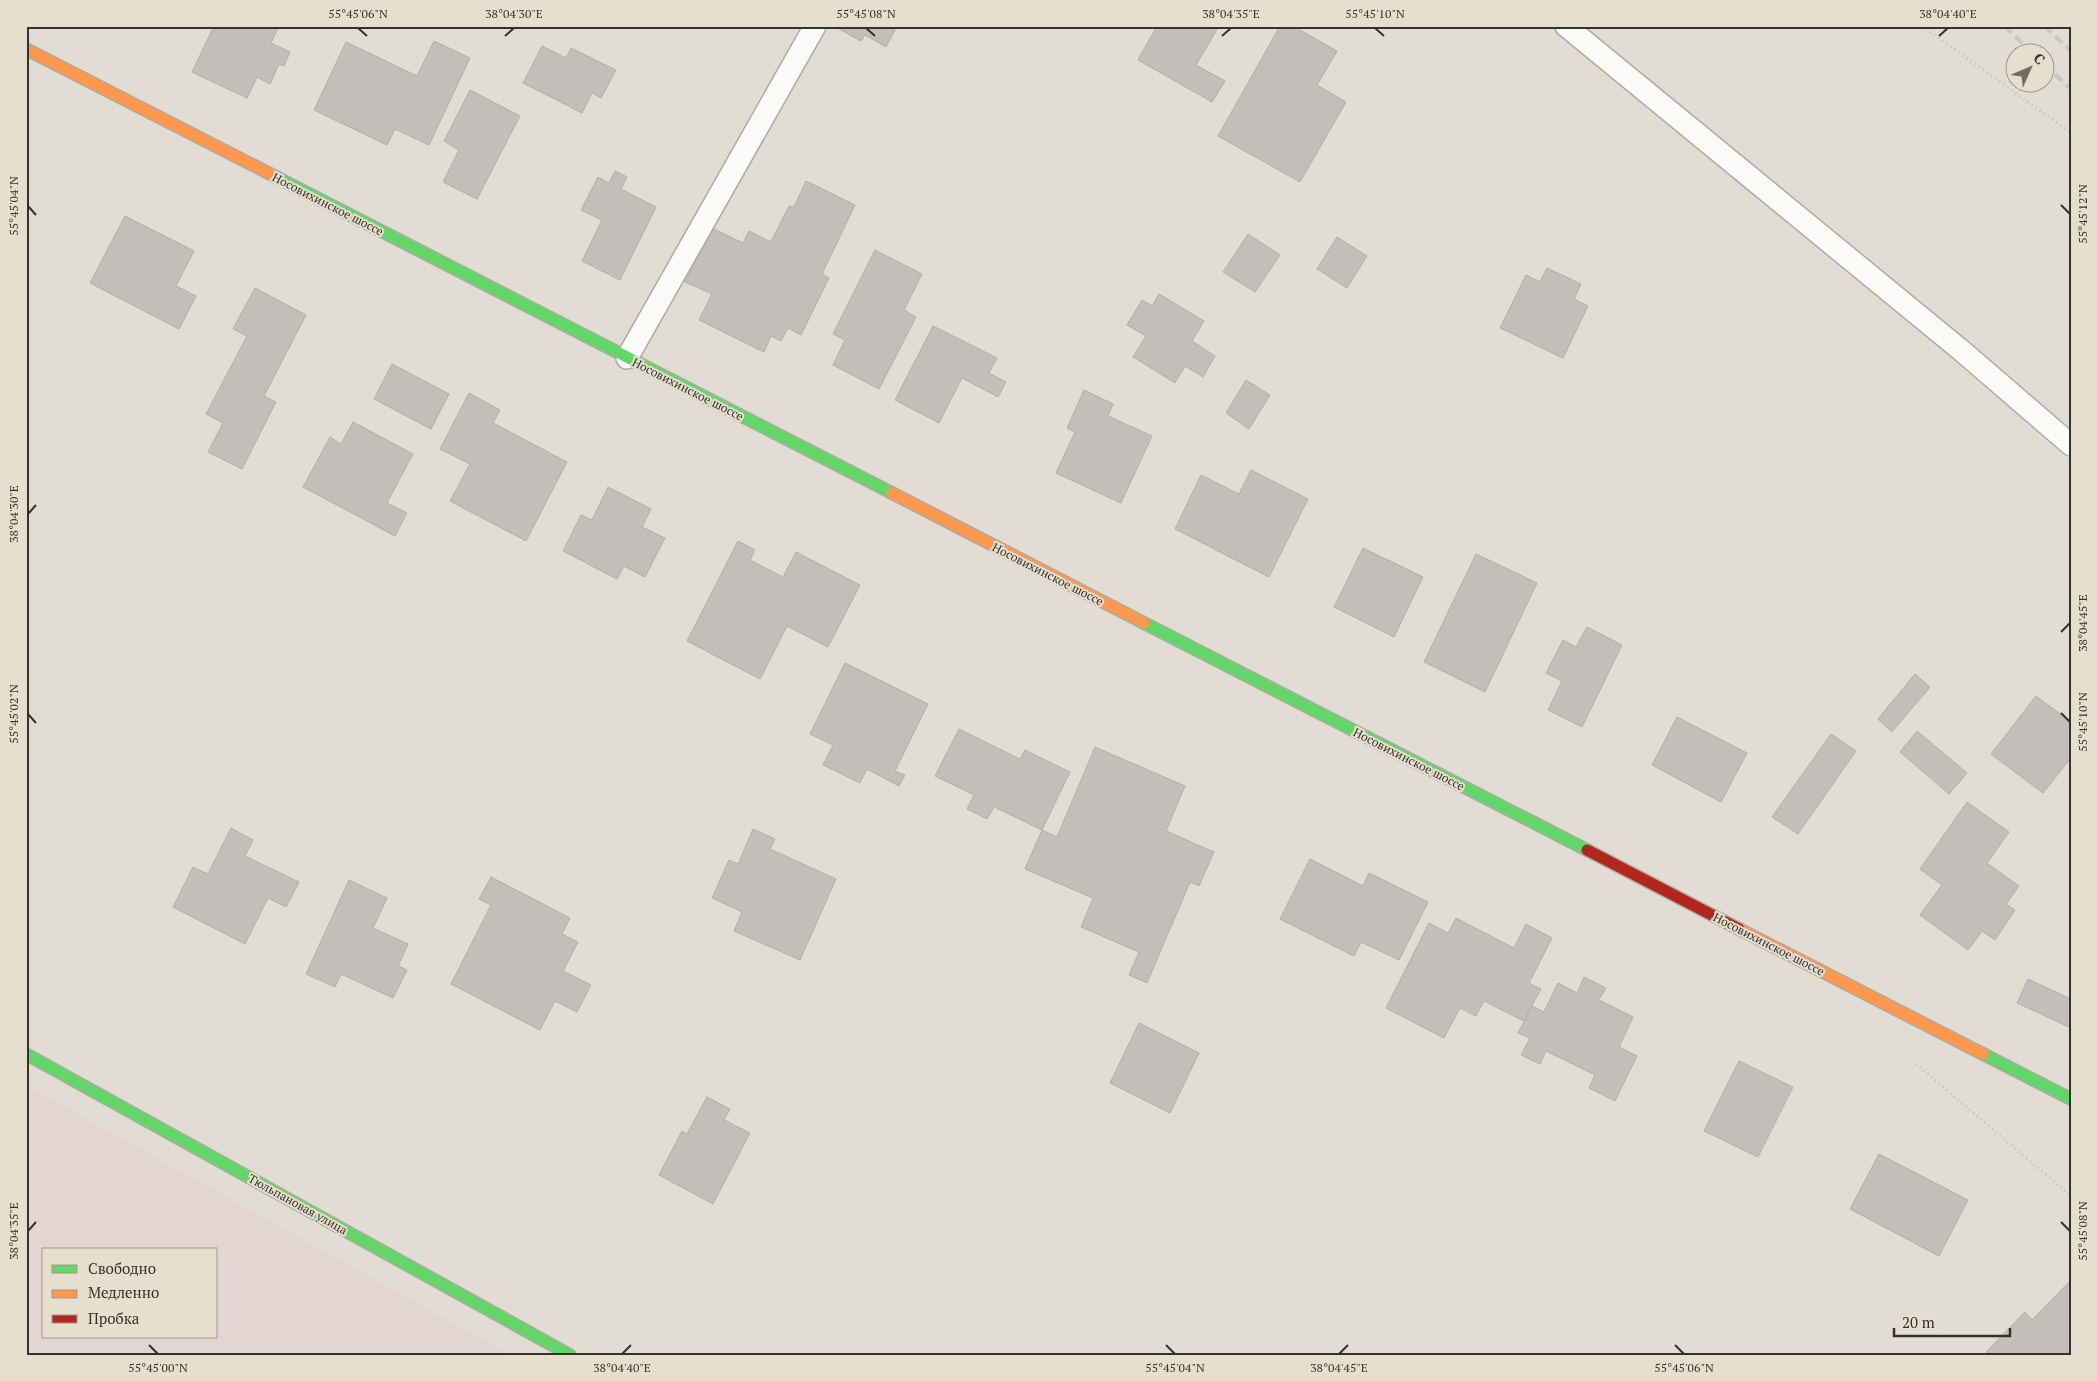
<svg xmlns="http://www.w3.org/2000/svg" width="2097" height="1381" font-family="'PT Serif',serif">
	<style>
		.industrial { fill: #e5d5d2; fill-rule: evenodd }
		.building { fill: #c3beba; stroke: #b3aeaa }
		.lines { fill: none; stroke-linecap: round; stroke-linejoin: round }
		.lane-casing { stroke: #aeaba4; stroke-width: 24 }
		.fast-casing { stroke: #aeaba4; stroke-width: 14 }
		.slow-casing { stroke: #aeaba4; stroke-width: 14 }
		.jam-casing { stroke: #aeaba4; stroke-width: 14 }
		.path { stroke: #c1bfbc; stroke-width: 3; stroke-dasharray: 1 4; stroke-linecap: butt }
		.lane { stroke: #fafaf8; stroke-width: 21 }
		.fast { stroke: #63d668; stroke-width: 11 }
		.slow { stroke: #ff974d; stroke-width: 11 }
		.jam { stroke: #b3261e; stroke-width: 11 }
		.rail { stroke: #c9c8c5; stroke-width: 4; stroke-dasharray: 10 5; stroke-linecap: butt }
		.ticks { fill: none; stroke: #35322b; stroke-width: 2 }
		.labels { text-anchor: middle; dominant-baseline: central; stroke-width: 4; stroke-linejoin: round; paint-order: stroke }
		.street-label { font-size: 12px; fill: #35322b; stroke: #e7dfcd }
		.neatline { fill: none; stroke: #35322b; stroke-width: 2 }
		.ticks-label { font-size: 12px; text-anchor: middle; fill: #35322b }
	</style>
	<rect width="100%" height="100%" fill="#e1ddd3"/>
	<path class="industrial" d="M26 1085 510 1355H26ZM44 1250H216V1337H44Z"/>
	<g class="building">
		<path d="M214 26H279L271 43 290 52 284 66 279 64 270 84 257 77 247 98 192 72Z"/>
		<path d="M841 26H897L886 47 865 35 861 41 839 29Z"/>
		<path d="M1157 26H1219L1196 65 1225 81 1212 102 1138 60Z"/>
		<path d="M1280 26H1293L1337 51 1317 85 1346 102 1300 182 1218 136Z"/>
		<path d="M434 41 470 58 429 145 395 129 387 145 314 110 346 42 417 76Z"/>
		<path d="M542 46 566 58 571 48 616 70 601 98 592 93 582 113 523 83Z"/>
		<path d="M470 90 520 116 477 199 443 182 459 150 444 141Z"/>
		<path d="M615 171 627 177 621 189 656 207 620 280 582 261 602 220 581 210 598 177 609 183Z"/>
		<path d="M806 181 855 205 822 274 829 278 801 335 788 328 781 341 771 336 764 352 699 320 712 294 685 282 712 228 743 243 749 231 771 242 789 206 794 207Z"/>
		<path d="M125 216 194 251 176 286 196 296 179 329 90 283Z"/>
		<path d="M1248 234 1280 255 1255 292 1223 272Z"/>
		<path d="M1337 237 1367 256 1347 288 1317 269Z"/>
		<path d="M875 250 922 274 904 310 916 317 879 389 833 365 845 340 833 334Z"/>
		<path d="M1547 268 1581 284 1574 299 1588 306 1563 358 1500 328 1526 275 1540 282Z"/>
		<path d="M255 288 306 315 264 396 276 402 242 469 208 452 223 423 206 414 247 336 233 329Z"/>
		<path d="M1159 294 1204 321 1192 341 1215 356 1203 377 1185 366 1175 383 1133 357 1146 336 1127 325 1142 300 1152 306Z"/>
		<path d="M933 326 997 358 989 373 1006 382 998 397 962 378 939 423 895 400Z"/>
		<path d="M392 364 449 394 431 429 374 399Z"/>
		<path d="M1246 380 1270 395 1249 429 1226 413Z"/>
		<path d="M1084 390 1113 404 1108 416 1152 436 1121 503 1056 473 1075 432 1067 428Z"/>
		<path d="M469 393 500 410 493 423 567 462 526 541 450 501 470 464 440 449Z"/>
		<path d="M353 422 413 454 387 503 407 513 395 536 303 487 330 437 341 444Z"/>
		<path d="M1251 470 1308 499 1269 577 1175 529 1201 475 1239 494Z"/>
		<path d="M608 487 651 509 642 527 665 538 645 577 624 566 617 579 563 551 581 515 592 520Z"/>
		<path d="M738 541 755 550 750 560 783 577 796 552 860 585 828 647 787 626 760 679 687 641Z"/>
		<path d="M1363 548 1423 577 1394 637 1334 607Z"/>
		<path d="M1476 554 1537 583 1485 692 1424 662Z"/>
		<path d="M1587 627 1622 645 1582 727 1548 710 1562 681 1546 673 1563 640 1576 647Z"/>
		<path d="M845 663 928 704 895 771 905 775 899 786 867 769 860 783 823 765 833 745 810 734Z"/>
		<path d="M1915 674 1930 687 1892 732 1878 719Z"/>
		<path d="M2036 696 2071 722V758L2043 793 1991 754Z"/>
		<path d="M1677 717 1747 753 1721 802 1652 765Z"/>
		<path d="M959 729 1020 759 1025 750 1070 772 1042 830 994 807 987 819 967 809 974 795 935 776Z"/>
		<path d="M1917 731 1967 773 1949 794 1900 752Z"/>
		<path d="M1831 734 1856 751 1798 834 1772 817Z"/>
		<path d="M1095 747 1185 786 1166 831 1214 852 1199 886 1190 882 1147 983 1129 975 1139 952 1081 927 1093 898 1025 869 1042 830 1057 837Z"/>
		<path d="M1967 802 2009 832 1987 863 2019 886 2006 904 2015 910 1995 940 1982 931 1968 950 1920 915 1942 885 1920 869Z"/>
		<path d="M231 828 253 840 245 856 299 882 286 907 268 898 245 944 173 907 193 867 208 874Z"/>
		<path d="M753 829 775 839 770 849 836 879 800 960 734 931 742 912 712 898 729 860 738 864Z"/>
		<path d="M1310 859 1363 886 1369 873 1428 902 1399 960 1361 942 1354 956 1280 919Z"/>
		<path d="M491 877 570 918 562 934 578 942 563 971 591 985 577 1012 555 1001 540 1030 451 984 491 905 479 899Z"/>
		<path d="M349 880 387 898 373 928 408 944 398 966 407 970 393 998 341 974 335 987 306 974Z"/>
		<path d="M1456 918 1514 948 1526 924 1552 938 1529 983 1541 989 1524 1021 1484 1001 1476 1016 1460 1008 1444 1038 1386 1008 1429 923 1448 933Z"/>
		<path d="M1584 977 1606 988 1599 1000 1633 1017 1619 1047 1637 1056 1615 1101 1589 1088 1595 1075 1546 1051 1540 1064 1521 1055 1530 1038 1518 1033 1532 1006 1544 1012 1558 983 1577 993Z"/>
		<path d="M2028 979 2071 999V1028L2017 1003Z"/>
		<path d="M1139 1023 1199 1053 1170 1113 1110 1083Z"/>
		<path d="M1739 1061 1793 1087 1758 1157 1704 1131Z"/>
		<path d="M707 1097 730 1109 724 1120 750 1133 713 1204 659 1175 682 1131 687 1134Z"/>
		<path d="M1879 1154 1968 1200 1939 1256 1850 1209Z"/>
		<path d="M2071 1280V1355H1989L1986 1352 2025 1312 2032 1320Z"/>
	</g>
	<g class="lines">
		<g class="lane-casing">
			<g id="lane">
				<path d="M1566 26 1962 351 2071 445"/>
				<path d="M627 358 815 26"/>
			</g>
		</g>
		<g class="fast-casing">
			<g id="fast">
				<path d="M276 177 892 493"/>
				<path d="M1144 623 1587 850"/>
				<path d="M26 1054 570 1355"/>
				<path d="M1983 1054 2071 1099"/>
			</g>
		</g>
		<g class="slow-casing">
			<g id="slow">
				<path d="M26 49 276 177"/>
				<path d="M892 493 1144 623"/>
				<path d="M1739 929 1983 1054"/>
			</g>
		</g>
		<g class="jam-casing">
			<path id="jam" d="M1587 850 1739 929"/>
		</g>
		<g class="path">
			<path d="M1922 26 2071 133"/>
			<path d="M1916 1064 2071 1196"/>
		</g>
		<use href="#lane" class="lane"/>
		<use href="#fast" class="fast"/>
		<use href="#slow" class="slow"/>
		<use href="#jam" class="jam"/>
		<g class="rail">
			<path d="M2004 26 2032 52"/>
			<path d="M2044 26 2071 51"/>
			<path d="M2044 64 2071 89"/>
		</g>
	</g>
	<path class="ticks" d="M358 28 367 36M866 28 875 36M1375 28 1384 36M505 36 514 28M1222 36 1231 28M1939 36 1948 28M2061 205 2070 214M28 206 36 215M28 514 36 505M2061 632 2070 623M2061 713 2070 722M28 714 36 723M2061 1222 2070 1231M28 1231 36 1222M149 1345 158 1354M1166 1345 1175 1354M1675 1345 1684 1354M622 1354 631 1345M1339 1354 1348 1345"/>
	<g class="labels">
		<g class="street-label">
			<text transform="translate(328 204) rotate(27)">Носовихинское шоссе</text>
			<text transform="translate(688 389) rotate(27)">Носовихинское шоссе</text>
			<text transform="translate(1048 574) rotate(27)">Носовихинское шоссе</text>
			<text transform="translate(1409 759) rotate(27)">Носовихинское шоссе</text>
			<text transform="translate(1769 944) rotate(27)">Носовихинское шоссе</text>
			<text transform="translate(298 1204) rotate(29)">Тюльпановая улица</text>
		</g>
	</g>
	<rect width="2097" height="1381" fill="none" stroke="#e7dfcd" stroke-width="55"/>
	<rect x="42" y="1248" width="175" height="90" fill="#e7dfcd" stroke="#a09a8c"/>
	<rect x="52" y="1265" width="25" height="8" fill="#63d668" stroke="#a09a8c"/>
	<text x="88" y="1274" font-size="15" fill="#35322b">Свободно</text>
	<rect x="52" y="1290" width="25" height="8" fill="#ff974d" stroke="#a09a8c"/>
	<text x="88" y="1298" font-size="15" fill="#35322b">Медленно</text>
	<rect x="52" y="1315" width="25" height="8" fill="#b3261e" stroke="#a09a8c"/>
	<text x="88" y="1324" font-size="15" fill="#35322b">Пробка</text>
	<g transform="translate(2030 68) rotate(45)"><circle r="24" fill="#e7dfcd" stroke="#a09a8c"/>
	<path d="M0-4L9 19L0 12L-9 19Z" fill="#716e66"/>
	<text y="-8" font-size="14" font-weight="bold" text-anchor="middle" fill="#35322b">С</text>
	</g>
	<path d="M1894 1328v8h116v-8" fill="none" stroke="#35322b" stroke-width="2.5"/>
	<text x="1902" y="1328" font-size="15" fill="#35322b" stroke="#e7dfcd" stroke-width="4" paint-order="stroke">20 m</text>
	<rect x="28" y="28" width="2042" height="1326" class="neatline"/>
	<g class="ticks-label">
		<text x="358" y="18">55°45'06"N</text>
		<text x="514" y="18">38°04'30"E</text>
		<text x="866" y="18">55°45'08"N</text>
		<text x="1231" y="18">38°04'35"E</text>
		<text x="1375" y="18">55°45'10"N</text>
		<text x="1948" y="18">38°04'40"E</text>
		<text transform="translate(14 206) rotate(-90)" y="4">55°45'04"N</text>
		<text transform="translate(2083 214) rotate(-90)" y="4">55°45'12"N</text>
		<text transform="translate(14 514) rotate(-90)" y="4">38°04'30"E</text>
		<text transform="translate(2083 623) rotate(-90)" y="4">38°04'45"E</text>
		<text transform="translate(14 714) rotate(-90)" y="4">55°45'02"N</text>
		<text transform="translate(2083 722) rotate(-90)" y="4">55°45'10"N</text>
		<text transform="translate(2083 1231) rotate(-90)" y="4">55°45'08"N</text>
		<text transform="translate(14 1231) rotate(-90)" y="4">38°04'35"E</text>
		<text x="158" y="1372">55°45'00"N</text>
		<text x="622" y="1372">38°04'40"E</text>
		<text x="1175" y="1372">55°45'04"N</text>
		<text x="1339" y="1372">38°04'45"E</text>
		<text x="1684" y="1372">55°45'06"N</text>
	</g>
</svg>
